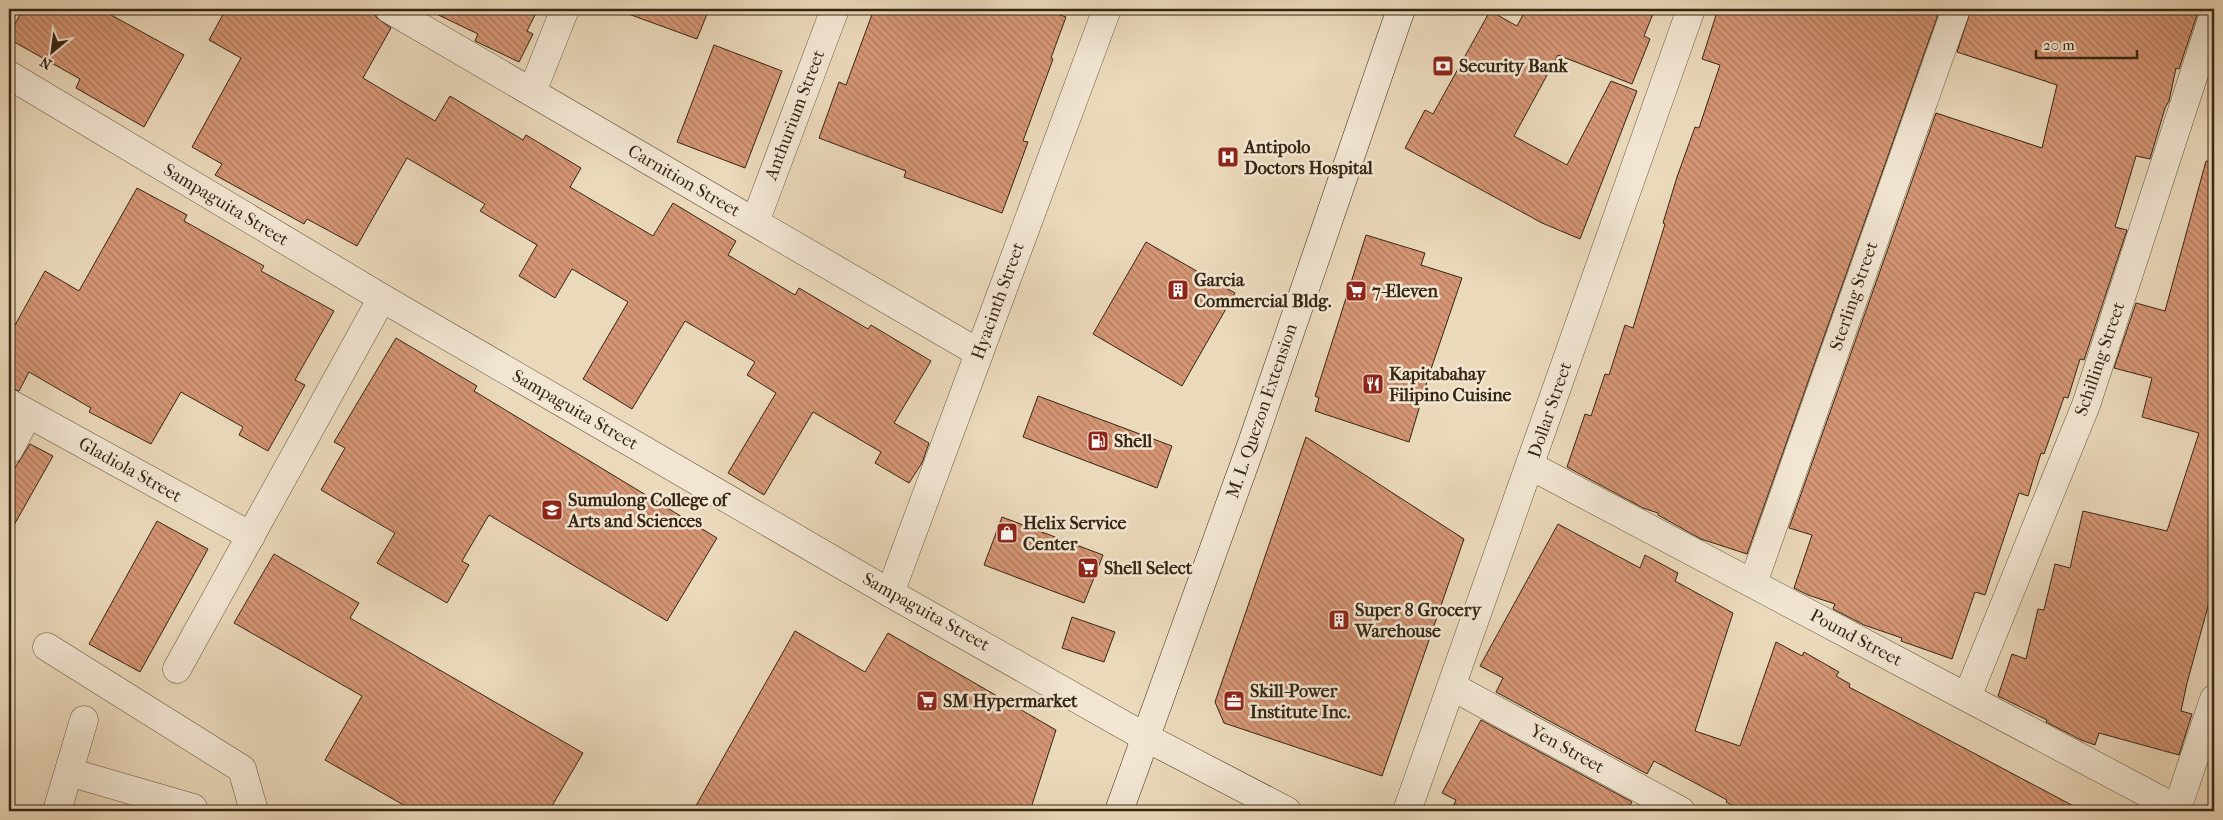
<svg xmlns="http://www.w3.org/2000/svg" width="2223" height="820" font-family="'IM FELL French Canon',serif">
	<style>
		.building { fill: url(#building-back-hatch); stroke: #352612 }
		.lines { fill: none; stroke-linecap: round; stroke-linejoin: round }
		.street-casing { stroke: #62533c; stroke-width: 29 }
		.secondary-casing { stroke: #352612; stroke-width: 29 }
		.street { stroke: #f2e6d3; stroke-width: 28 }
		.secondary { stroke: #f2e6d3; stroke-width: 28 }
		.labels { text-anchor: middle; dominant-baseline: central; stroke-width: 5; stroke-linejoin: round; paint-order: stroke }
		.poi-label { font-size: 18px; font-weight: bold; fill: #352612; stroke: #f2e6d3; text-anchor: start }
		.street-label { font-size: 18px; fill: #352612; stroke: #f2e6d3 }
	</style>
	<defs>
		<pattern id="building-back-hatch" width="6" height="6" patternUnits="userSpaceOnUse" patternTransform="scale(1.25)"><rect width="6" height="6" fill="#d69675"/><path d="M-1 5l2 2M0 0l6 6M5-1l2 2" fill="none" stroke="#ae7a5f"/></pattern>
	</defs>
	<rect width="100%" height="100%" fill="#ebd9bb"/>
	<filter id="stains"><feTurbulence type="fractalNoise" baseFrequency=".004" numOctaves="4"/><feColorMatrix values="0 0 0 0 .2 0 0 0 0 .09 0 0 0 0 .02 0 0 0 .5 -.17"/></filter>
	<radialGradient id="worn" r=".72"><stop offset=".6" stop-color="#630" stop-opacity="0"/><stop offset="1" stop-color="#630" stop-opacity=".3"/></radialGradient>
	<g class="building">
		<path d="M23 9H100L184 55 144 127 76 88 80 79 9 39V35Z"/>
		<path d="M226 9H373L376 17 391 28 363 78 435 121 450 96 523 140 526 135 581 168 570 187 653 236 673 203 736 241 728 255 795 295 799 288 868 329 871 325 931 361 894 423 929 443 922 463 909 483 875 463 881 452 813 412 764 495 728 473 776 393 747 375 755 362 685 321 632 409 583 379 628 302 572 269 555 298 519 276 537 245 480 211 485 204 407 158 357 246 307 219 304 224 215 175 222 164 192 147 241 58 209 40Z"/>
		<path d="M426 9H538L527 31 533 34 519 62 475 41 478 34Z"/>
		<path d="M623 9H709L697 39 623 12Z"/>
		<path d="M874 9H1043L1066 17 1051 58 1053 59 1023 141 1028 142 1002 213 904 177 906 171 819 138 839 82 846 85Z"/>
		<path d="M1526 9H1655L1644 36 1650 39 1632 84 1558 55 1514 136 1567 165 1611 81 1637 91 1580 239 1542 223 1405 148 1425 110 1433 114 1490 11 1517 26Z"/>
		<path d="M1718 9H1940L1747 554 1701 539 1658 515V513L1643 508 1567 467 1585 414 1591 416 1605 374 1609 375 1625 325 1633 328 1665 224 1663 223 1677 177 1695 127 1699 128 1720 65 1702 59Z"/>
		<path d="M1971 9H2199L2179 69 2176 68 2169 101 2165 108 2150 159 2136 156 2115 227 2127 230 2084 360 2080 359 2068 398 2064 397 2044 454 2041 453 2028 496 2019 493 1985 595 1975 592 1952 659 1901 641 1902 638 1864 625 1833 609 1835 604 1808 595 1794 588 1812 535 1789 528 1936 113 2042 148 2057 85 1957 52Z"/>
		<path d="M714 45 782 71 745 168 677 142Z"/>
		<path d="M2206 161 2214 162V601L2210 599 2187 683 2181 711 2192 714 2179 755 2099 733 2095 745 2081 740 2046 722 2047 720 1998 696 2012 654 2026 659 2038 609 2044 610 2055 564 2070 568 2083 511 2167 531 2199 433 2142 417 2152 378 2114 368 2136 303 2165 311Z"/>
		<path d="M137 188 187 215 184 221 264 266 261 271 334 311 295 380 305 385 268 451 239 435 243 427 181 392 151 444 89 412 91 408 29 372 19 391 9 387V336L45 271 79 291Z"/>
		<path d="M1366 235 1425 253 1421 265 1462 278 1430 372 1409 442 1315 411 1319 398 1315 396Z"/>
		<path d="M1146 242 1235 293 1182 386 1093 334Z"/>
		<path d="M396 338 477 386 474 391 717 538 667 621 489 515 462 561 469 565 447 603 377 563 395 533 321 490 345 448 334 442Z"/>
		<path d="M1038 396 1172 446 1157 488 1023 437Z"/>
		<path d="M1306 437 1464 539 1382 776 1224 723 1215 702Z"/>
		<path d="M30 444 53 456 9 534V477Z"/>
		<path d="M1002 517 1103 555 1084 603 984 565Z"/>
		<path d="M157 521 208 549 140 672 89 644Z"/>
		<path d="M1558 524 1640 568 1645 555 1678 573 1675 581 1733 613 1695 731 1740 746 1776 642 1802 656 1804 652 1839 672 1836 676 1850 684 1849 687 2083 811H1743L1726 802 1727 800 1654 761 1647 774 1496 692 1503 678 1480 666Z"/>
		<path d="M274 554 359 603 350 618 583 753 549 811H414L325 760 362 696 234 623Z"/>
		<path d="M1072 617 1115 632 1104 662 1062 648Z"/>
		<path d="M795 631 865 672 888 633 1056 730 1030 811H693Z"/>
		<path d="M1481 720 1632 802 1627 811H1451L1456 800 1442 793Z"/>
	</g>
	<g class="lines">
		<g class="street-casing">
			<g id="street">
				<path d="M389 9 979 353"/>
				<path d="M9 75 382 298 890 593 1145 737"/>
				<path d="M532 92 565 9"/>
				<path d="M755 222 835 9"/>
				<path d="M9 403 251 536"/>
				<path d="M9 450 28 414"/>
				<path d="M1531 466 2181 811"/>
				<path d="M1753 583 1956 9"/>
				<path d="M890 593 1107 9"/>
				<path d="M47 647 242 769 254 811"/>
				<path d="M177 669 382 298"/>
				<path d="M1453 687 1681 811"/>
				<path d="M1967 697 2086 405 2214 13"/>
				<path d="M69 772 193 808"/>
				<path d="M2177 809 2214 699"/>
				<path d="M57 811 84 720"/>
				<path d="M1407 811 1691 9"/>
			</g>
		</g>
		<g class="secondary-casing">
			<g id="secondary">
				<path d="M1145 737 1287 811"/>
				<path d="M1119 811 1251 446 1401 9"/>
			</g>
		</g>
		<use href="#street" class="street"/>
		<use href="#secondary" class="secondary"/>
	</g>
	<defs>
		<g id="bank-square" transform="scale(1.125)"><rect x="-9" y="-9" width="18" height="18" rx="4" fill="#8f2418" stroke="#f2e6d3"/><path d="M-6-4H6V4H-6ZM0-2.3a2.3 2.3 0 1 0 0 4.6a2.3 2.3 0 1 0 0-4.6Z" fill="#fff"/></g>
		<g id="hospital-square" transform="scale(1.125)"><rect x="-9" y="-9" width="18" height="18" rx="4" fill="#8f2418" stroke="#f2e6d3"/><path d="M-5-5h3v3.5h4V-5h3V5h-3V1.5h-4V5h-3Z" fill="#fff"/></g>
		<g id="building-square" transform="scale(1.125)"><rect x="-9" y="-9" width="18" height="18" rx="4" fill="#8f2418" stroke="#f2e6d3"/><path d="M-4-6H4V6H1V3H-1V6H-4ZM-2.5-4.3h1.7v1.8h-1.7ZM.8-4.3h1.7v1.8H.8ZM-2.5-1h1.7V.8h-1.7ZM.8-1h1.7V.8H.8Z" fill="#fff"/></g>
		<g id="supermarket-square" transform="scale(1.125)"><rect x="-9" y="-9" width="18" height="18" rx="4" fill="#8f2418" stroke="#f2e6d3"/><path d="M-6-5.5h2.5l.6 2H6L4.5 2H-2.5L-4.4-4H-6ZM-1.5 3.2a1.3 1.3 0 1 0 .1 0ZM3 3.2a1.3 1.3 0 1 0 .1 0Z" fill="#fff"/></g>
		<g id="restaurant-square" transform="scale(1.125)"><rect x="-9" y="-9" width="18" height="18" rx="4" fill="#8f2418" stroke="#f2e6d3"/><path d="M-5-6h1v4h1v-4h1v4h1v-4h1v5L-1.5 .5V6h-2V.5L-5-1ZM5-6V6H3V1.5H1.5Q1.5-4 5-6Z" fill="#fff"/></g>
		<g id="fuel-square" transform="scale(1.125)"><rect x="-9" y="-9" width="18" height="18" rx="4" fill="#8f2418" stroke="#f2e6d3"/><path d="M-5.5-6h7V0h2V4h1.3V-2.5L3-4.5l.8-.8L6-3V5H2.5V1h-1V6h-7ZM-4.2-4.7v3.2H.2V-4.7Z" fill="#fff"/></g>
		<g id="university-square" transform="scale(1.125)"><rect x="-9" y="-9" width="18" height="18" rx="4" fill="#8f2418" stroke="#f2e6d3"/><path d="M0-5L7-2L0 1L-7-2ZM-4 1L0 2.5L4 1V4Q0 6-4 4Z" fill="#fff"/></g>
		<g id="shop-square" transform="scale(1.125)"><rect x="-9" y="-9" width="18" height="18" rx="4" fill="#8f2418" stroke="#f2e6d3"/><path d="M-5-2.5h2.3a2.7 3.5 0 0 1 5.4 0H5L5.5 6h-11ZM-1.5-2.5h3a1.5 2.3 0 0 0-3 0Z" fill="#fff"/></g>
		<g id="office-square" transform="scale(1.125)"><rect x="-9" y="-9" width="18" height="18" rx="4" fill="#8f2418" stroke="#f2e6d3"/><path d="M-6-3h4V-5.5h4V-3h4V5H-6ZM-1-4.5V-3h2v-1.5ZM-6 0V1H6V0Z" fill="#fff"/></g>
	</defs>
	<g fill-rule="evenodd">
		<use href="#bank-square" x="1443" y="66"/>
		<use href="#hospital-square" x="1228" y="157"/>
		<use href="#building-square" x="1178" y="290"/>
		<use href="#supermarket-square" x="1356" y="291"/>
		<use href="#restaurant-square" x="1373" y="384"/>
		<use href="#fuel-square" x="1098" y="441"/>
		<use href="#university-square" x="552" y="510"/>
		<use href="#shop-square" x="1007" y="533"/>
		<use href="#supermarket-square" x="1088" y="568"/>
		<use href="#building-square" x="1339" y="620"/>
		<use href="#supermarket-square" x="927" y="701"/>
		<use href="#office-square" x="1234" y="701"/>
	</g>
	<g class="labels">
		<g class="poi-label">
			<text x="1459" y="66">Security Bank</text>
			<text x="1244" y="147">Antipolo<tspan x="1244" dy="21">Doctors Hospital</tspan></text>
			<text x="1194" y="280">Garcia<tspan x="1194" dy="21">Commercial Bldg.</tspan></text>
			<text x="1372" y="291">7-Eleven</text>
			<text x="1389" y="374">Kapitabahay<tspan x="1389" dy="21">Filipino Cuisine</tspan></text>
			<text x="1114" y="441">Shell</text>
			<text x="568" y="500">Sumulong College of<tspan x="568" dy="21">Arts and Sciences</tspan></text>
			<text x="1023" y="523">Helix Service<tspan x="1023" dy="21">Center</tspan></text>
			<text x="1104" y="568">Shell Select</text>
			<text x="1355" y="610">Super 8 Grocery<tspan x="1355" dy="21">Warehouse</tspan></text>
			<text x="1250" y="691">Skill-Power<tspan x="1250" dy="21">Institute Inc.</tspan></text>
			<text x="943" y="701">SM Hypermarket</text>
		</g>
		<g class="street-label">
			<text transform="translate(795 115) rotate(-69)">Anthurium Street</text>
			<text transform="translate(684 181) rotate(30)">Carnition Street</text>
			<text transform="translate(226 205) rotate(31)">Sampaguita Street</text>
			<text transform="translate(1854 296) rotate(-71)">Sterling Street</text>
			<text transform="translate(998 301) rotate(-70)">Hyacinth Street</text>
			<text transform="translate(2100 359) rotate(-71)">Schilling Street</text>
			<text transform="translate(575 410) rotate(30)">Sampaguita Street</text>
			<text transform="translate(1550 410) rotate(-71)">Dollar Street</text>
			<text transform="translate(1262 411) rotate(-71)">M. L. Quezon Extension</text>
			<text transform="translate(130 470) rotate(29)">Gladiola Street</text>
			<text transform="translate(926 612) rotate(29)">Sampaguita Street</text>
			<text transform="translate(1856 638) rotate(28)">Pound Street</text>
			<text transform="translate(1567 749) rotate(29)">Yen Street</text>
		</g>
	</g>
	<rect width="2223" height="820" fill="none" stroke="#ebd9bb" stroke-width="30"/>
	<rect x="10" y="10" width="2203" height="800" fill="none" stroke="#352612" stroke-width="2.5"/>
	<rect x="15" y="15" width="2193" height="790" fill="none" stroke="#352612"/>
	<g transform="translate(52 52) rotate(209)" stroke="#f2e6d3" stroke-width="4" paint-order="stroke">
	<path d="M0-4L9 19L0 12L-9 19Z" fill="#352612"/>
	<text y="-8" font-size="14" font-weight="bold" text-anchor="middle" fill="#352612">N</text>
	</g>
	<path d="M2036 50v8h101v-8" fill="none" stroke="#352612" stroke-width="2.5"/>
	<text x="2043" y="50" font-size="15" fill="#352612" stroke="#f2e6d3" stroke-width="4" paint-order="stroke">20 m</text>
	<rect width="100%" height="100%" filter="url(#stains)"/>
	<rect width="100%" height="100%" fill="url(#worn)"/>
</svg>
